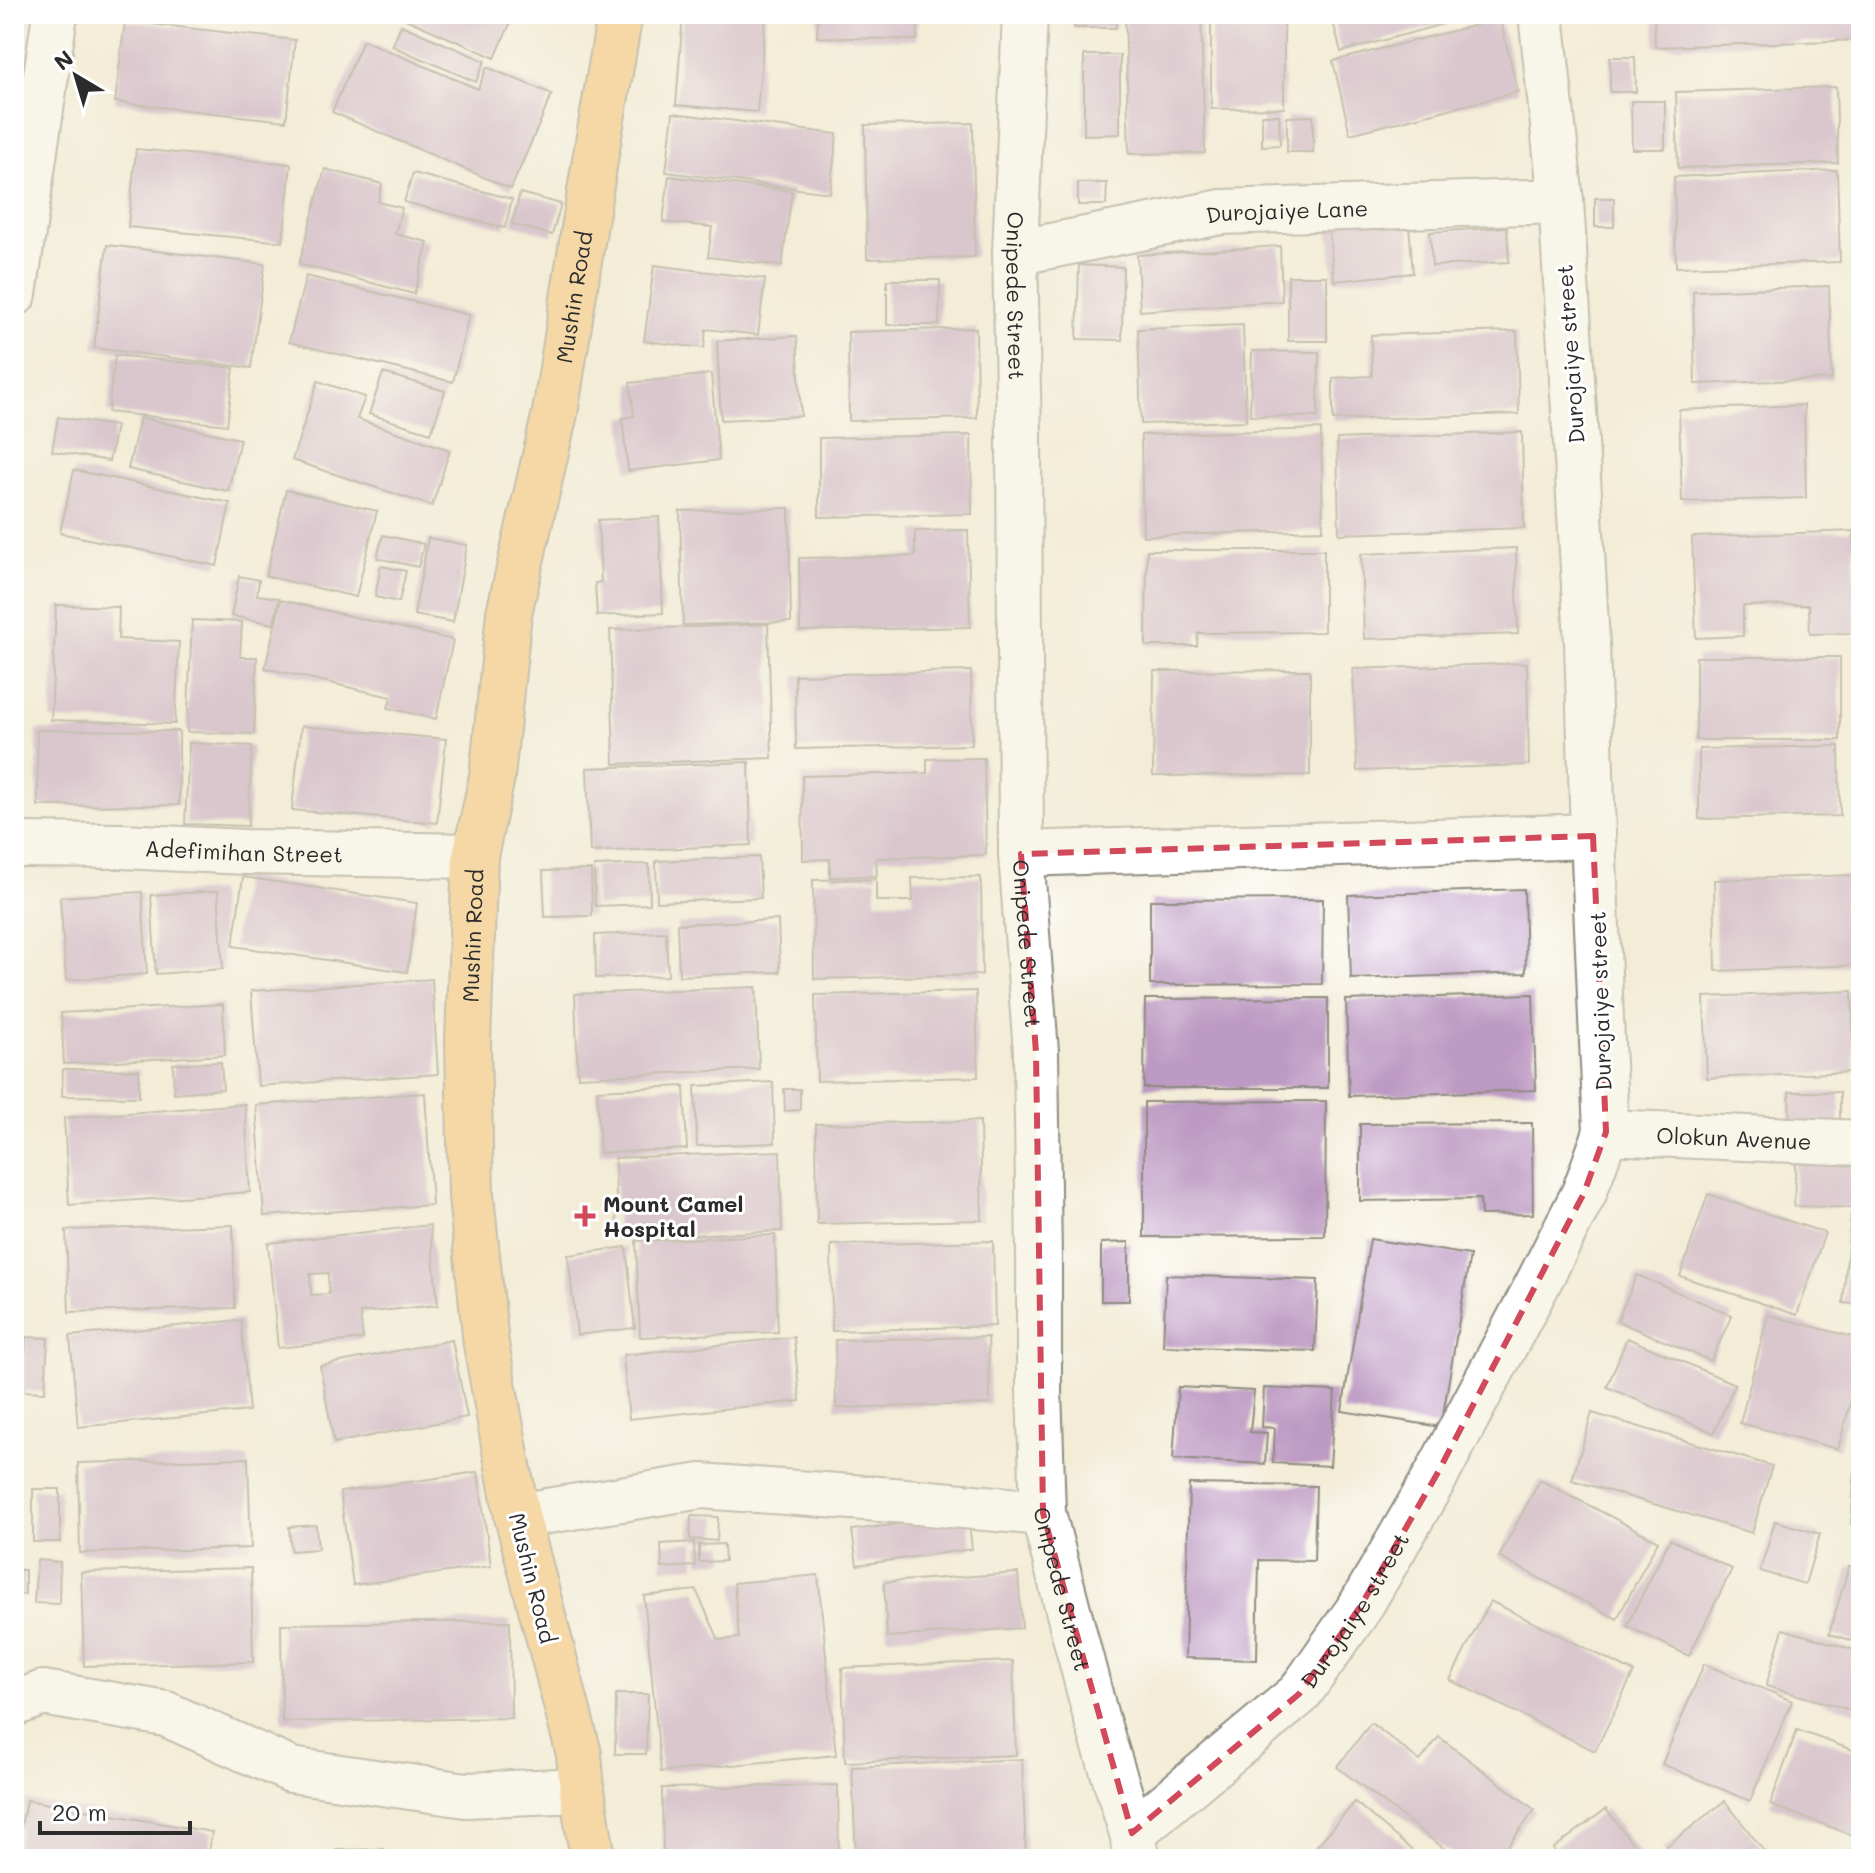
<svg xmlns="http://www.w3.org/2000/svg" width="1875" height="1873" font-family="Mali,sans-serif">
	<style>
		.building { fill: #bd9ac3; fill-rule: evenodd }
		.lines { fill: none; stroke-linecap: round; stroke-linejoin: round }
		.minor-casing { stroke: #8f8c81; stroke-width: 48 }
		.major-casing { stroke: #8f8c81; stroke-width: 48 }
		.minor { stroke: #fff; stroke-width: 44 }
		.major { stroke: #f8bf6c; stroke-width: 44 }
		.marked { fill: none; stroke: #d1495b; stroke-width: 6; stroke-dasharray: 16 10; stroke-linejoin: round }
		.poi-dot { fill: #d1495b; stroke: #fff; stroke-width: 3 }
		.labels { text-anchor: middle; dominant-baseline: central; stroke-width: 6; stroke-linejoin: round; paint-order: stroke }
		.street-label { font-size: 22px; fill: #2b2b2b; stroke: #fff }
		.poi-label { font-size: 22px; font-weight: bold; fill: #2b2b2b; stroke: #fff; text-anchor: start }
	</style>
	<rect width="100%" height="100%" fill="#fff"/>
	<filter id="ink" filterUnits="userSpaceOnUse"><feTurbulence type="fractalNoise" baseFrequency=".0125" numOctaves="2"/><feDisplacementMap in="SourceGraphic" scale="16" xChannelSelector="R" yChannelSelector="G"/><feConvolveMatrix kernelMatrix="1 2 1 2 8 2 1 2 1" color-interpolation-filters="sRGB"/></filter>
	<filter id="wash" filterUnits="userSpaceOnUse"><feTurbulence type="fractalNoise" baseFrequency=".006" numOctaves="4" result="noise"/><feDisplacementMap in="SourceGraphic" scale="32" xChannelSelector="R" yChannelSelector="G"/><feGaussianBlur stdDeviation="1.8" result="paint"/><feColorMatrix in="noise" values="0 0 0 0 0 0 0 0 0 0 0 0 0 0 0 0 0 1.4 0 .05"/><feComposite in="paint" operator="in"/></filter>
	<g filter="url(#wash)">
		<rect width="100%" height="100%" fill="#f3ecd7"/>
		<g id="blocks">
			<g class="building">
				<path d="M394 14H512L514 15 495 58Z"/>
				<path d="M683 14H766L757 112 676 105Z"/>
				<path d="M818 14H918L917 40 817 37Z"/>
				<rect x="1074" y="14" width="42" height="14"/>
				<path d="M1125 14H1201L1205 153 1129 154Z"/>
				<path d="M1211 14H1284V108L1211 109Z"/>
				<path d="M1331 14H1476V15L1341 52Z"/>
				<path d="M1654 14H1861V40L1655 47Z"/>
				<path d="M1500 19 1518 92 1350 134 1333 61Z"/>
				<path d="M125 21 295 40 286 121 115 102Z"/>
				<path d="M401 25 485 61 476 82 392 46Z"/>
				<path d="M363 40 478 89 487 67 552 94 511 189 332 112Z"/>
				<path d="M1084 55H1120V134L1084 135Z"/>
				<path d="M1610 57H1635L1636 92H1610Z"/>
				<path d="M1836 87 1838 163 1678 168 1676 92Z"/>
				<path d="M1631 101H1665V149H1632Z"/>
				<path d="M673 113 837 134 830 193 666 172Z"/>
				<path d="M1262 115H1279L1280 145 1262 146Z"/>
				<path d="M1313 116V152H1287V117Z"/>
				<path d="M973 123 975 257 867 259 865 125Z"/>
				<path d="M136 149 291 164 283 242 128 227Z"/>
				<path d="M325 169 382 184 378 202 402 208 395 234 428 242 414 294 299 264Z"/>
				<path d="M1837 170 1840 262 1676 267 1674 177Z"/>
				<path d="M413 173 512 199 505 228 404 202Z"/>
				<path d="M669 176 792 191 782 266 708 257 712 227 663 222Z"/>
				<path d="M1078 183H1107L1106 205H1078Z"/>
				<path d="M520 193 561 204 552 235 512 224Z"/>
				<rect x="1595" y="198" width="19" height="29"/>
				<path d="M1408 213 1413 273 1334 281 1328 221Z"/>
				<path d="M1507 227 1509 262 1432 266 1430 232Z"/>
				<path d="M107 245 265 264 251 368 94 348Z"/>
				<path d="M1280 246 1282 301 1140 311 1137 255Z"/>
				<path d="M654 265 765 279 758 335 706 329 704 348 644 341Z"/>
				<path d="M1079 265 1123 267 1122 340 1077 339Z"/>
				<path d="M306 276 469 315 453 382 289 342Z"/>
				<rect x="1288" y="276" width="39" height="65"/>
				<path d="M887 280H940L939 325H887Z"/>
				<path d="M1829 286 1832 379 1695 384 1693 291Z"/>
				<path d="M1243 325 1246 421 1141 424 1138 329Z"/>
				<path d="M976 328 977 418 849 421 848 332Z"/>
				<path d="M1517 331 1519 414 1333 420V378L1372 376 1371 335Z"/>
				<path d="M797 336 801 416 721 420 717 341Z"/>
				<path d="M1252 351 1319 352 1318 417 1250 416Z"/>
				<path d="M115 355 234 368 227 425 108 412Z"/>
				<path d="M383 373 445 391 431 433 369 414Z"/>
				<path d="M711 374 719 460 628 471 622 418 634 416 630 383Z"/>
				<path d="M318 381 365 397 357 419 450 450 432 506 292 460Z"/>
				<path d="M1804 405 1806 498 1682 502 1679 410Z"/>
				<path d="M58 417 116 426 109 461 52 451Z"/>
				<path d="M140 418 240 439 228 491 128 469Z"/>
				<path d="M1321 429 1323 530 1143 536 1141 435Z"/>
				<path d="M1522 432 1524 528 1339 534 1337 439Z"/>
				<path d="M971 435 972 514 819 517V438Z"/>
				<path d="M74 470 230 503 217 566 60 533Z"/>
				<path d="M286 490 377 511 356 597 266 576Z"/>
				<path d="M789 508 791 622 683 625 680 511Z"/>
				<path d="M659 517 663 613 597 616 595 583 601 582 598 520Z"/>
				<path d="M968 530 970 627 800 631 799 558 915 556V531Z"/>
				<path d="M1853 531 1856 633 1810 634 1809 605 1743 606V636L1696 638 1692 537Z"/>
				<path d="M383 535 424 544 418 567 377 558Z"/>
				<path d="M428 538 467 545 453 622 414 615Z"/>
				<path d="M1516 548 1518 634 1364 639 1361 554Z"/>
				<path d="M1147 550H1324V632L1198 633 1197 646H1146Z"/>
				<path d="M381 566 406 571 399 602 375 597Z"/>
				<path d="M239 576 259 580 257 595 279 598 274 624 231 616Z"/>
				<path d="M281 600 453 640 436 719 388 708 391 697 265 668Z"/>
				<path d="M56 605 119 607 118 639 179 642 175 724 51 720Z"/>
				<path d="M192 620 242 622 240 657H257L254 734 187 732Z"/>
				<path d="M768 624 772 758 614 764 610 630Z"/>
				<rect x="1696" y="657" width="144" height="83"/>
				<path d="M1527 663 1529 765 1357 771 1353 669Z"/>
				<path d="M1310 670V775L1153 776 1154 671Z"/>
				<path d="M971 671 972 745 796 749 795 675Z"/>
				<path d="M301 726 446 739 437 823 292 810Z"/>
				<path d="M37 730 179 731V805L38 806Z"/>
				<path d="M189 743 252 746 248 826 185 824Z"/>
				<path d="M1839 746 1840 816 1699 819V749Z"/>
				<path d="M984 758 986 855 876 858 877 876 830 877V859L803 860 802 776 927 773V759Z"/>
				<path d="M749 762 751 845 590 852 587 768Z"/>
				<path d="M759 857 761 898 657 902 656 861Z"/>
				<path d="M649 864 650 904 595 906 594 866Z"/>
				<path d="M591 870 592 916 545 917 543 871Z"/>
				<path d="M1854 875 1857 965 1716 971 1714 880Z"/>
				<path d="M243 877 417 903 407 972 233 946Z"/>
				<path d="M981 877 982 975 814 979 813 880 876 879V901H913L912 878Z"/>
				<path d="M1524 889 1526 973 1351 979 1348 895Z"/>
				<path d="M218 891 223 969 156 974 151 895Z"/>
				<path d="M142 892 147 974 66 980 60 897Z"/>
				<path d="M1323 899 1322 984 1150 985V900Z"/>
				<path d="M778 920 780 972 679 976 677 924Z"/>
				<path d="M666 932 668 976 596 978 595 935Z"/>
				<path d="M432 979 438 1074 258 1086 251 991Z"/>
				<path d="M756 987 759 1069 578 1077 575 994Z"/>
				<path d="M976 991 978 1077 817 1081 815 995Z"/>
				<path d="M1852 991 1854 1072 1707 1078 1704 997Z"/>
				<path d="M1533 994 1536 1090 1349 1096 1346 1000Z"/>
				<path d="M1328 998V1088H1144L1145 999Z"/>
				<path d="M223 1004 225 1055 64 1064 61 1013Z"/>
				<path d="M221 1062 223 1089 174 1093 173 1064Z"/>
				<path d="M63 1069 139 1070V1097L62 1096Z"/>
				<path d="M773 1082 775 1143 697 1146 695 1086Z"/>
				<path d="M684 1086 687 1149 600 1153 597 1090Z"/>
				<path d="M784 1089H800V1110L785 1111Z"/>
				<path d="M1789 1092H1840V1135L1790 1137Z"/>
				<path d="M425 1093 432 1205 264 1216 256 1105Z"/>
				<path d="M1326 1101 1325 1236 1144 1237V1102Z"/>
				<path d="M245 1104 250 1192 69 1205 64 1118Z"/>
				<path d="M980 1121 982 1220 817 1224 816 1124Z"/>
				<path d="M1532 1123 1533 1214 1481 1215 1480 1199 1360 1201V1124Z"/>
				<path d="M780 1151 782 1231 617 1238 615 1158Z"/>
				<path d="M1796 1155 1861 1157V1208L1794 1206Z"/>
				<path d="M1708 1194 1825 1233 1797 1315 1680 1276Z"/>
				<path d="M1851 1212 1861 1213V1305L1843 1303Z"/>
				<path d="M233 1225 235 1308 69 1312 66 1230Z"/>
				<path d="M430 1225 438 1305 360 1313 363 1339 278 1348 268 1243ZM328 1273 329 1294 311 1295 310 1274Z"/>
				<path d="M775 1235 778 1332 640 1337 636 1241Z"/>
				<path d="M1370 1239 1470 1255 1441 1427 1342 1411Z"/>
				<path d="M993 1241 995 1326 832 1331 831 1245Z"/>
				<path d="M1129 1242V1301H1101V1243Z"/>
				<path d="M626 1247 635 1328 577 1335 568 1255Z"/>
				<path d="M1166 1275 1318 1280 1315 1351 1163 1346Z"/>
				<path d="M1637 1275 1732 1315 1711 1361 1617 1321Z"/>
				<path d="M1768 1315 1861 1339V1363L1838 1449 1740 1423Z"/>
				<path d="M241 1320 249 1411 78 1427 70 1336Z"/>
				<path d="M26 1337 48 1338 45 1392 23 1391Z"/>
				<path d="M794 1337 800 1401 629 1419 623 1355Z"/>
				<path d="M988 1337 990 1404 836 1408 835 1340Z"/>
				<path d="M1627 1338 1735 1384 1714 1433 1607 1387Z"/>
				<path d="M452 1340 467 1417 334 1443 320 1366Z"/>
				<path d="M1178 1387 1254 1391 1250 1432 1267 1433 1265 1464 1173 1459Z"/>
				<path d="M1264 1388 1335 1391 1330 1466 1273 1463 1275 1428 1262 1427Z"/>
				<path d="M1592 1413 1772 1466 1752 1533 1572 1480Z"/>
				<path d="M248 1458 251 1548 80 1553 78 1463Z"/>
				<path d="M1855 1469H1861V1525L1851 1524Z"/>
				<path d="M478 1472 491 1566 353 1585 340 1492Z"/>
				<path d="M1540 1480 1658 1541 1617 1619 1499 1557Z"/>
				<path d="M1189 1484 1316 1486 1314 1561 1259 1560 1257 1660 1185 1658Z"/>
				<rect x="33" y="1489" width="27" height="53"/>
				<path d="M968 1515 972 1549 857 1565 852 1530Z"/>
				<path d="M691 1516 718 1517 717 1541 690 1539Z"/>
				<path d="M1775 1521 1820 1534 1805 1584 1760 1571Z"/>
				<path d="M316 1525 318 1549 291 1551 289 1527Z"/>
				<path d="M1670 1539 1732 1569 1689 1656 1627 1626Z"/>
				<path d="M694 1542 695 1566 662 1568 661 1544Z"/>
				<path d="M724 1544 725 1561 699 1562V1545Z"/>
				<path d="M37 1560 60 1562 59 1604 34 1603Z"/>
				<path d="M1849 1566 1861 1569V1643L1829 1634Z"/>
				<path d="M251 1568 253 1662 84 1666 81 1572Z"/>
				<path d="M14 1570H25V1595L14 1594Z"/>
				<path d="M1018 1573 1022 1628 887 1637 884 1582Z"/>
				<path d="M818 1575 836 1755 661 1772 644 1596 696 1590 719 1640 739 1638 734 1583Z"/>
				<path d="M1490 1601 1634 1672 1595 1751 1450 1680Z"/>
				<path d="M510 1621 511 1718 282 1722 281 1624Z"/>
				<path d="M1783 1629 1861 1652V1713L1766 1686Z"/>
				<path d="M1013 1661 1016 1755 845 1762 842 1668Z"/>
				<path d="M1704 1664 1792 1701 1750 1801 1662 1764Z"/>
				<path d="M616 1694H648L646 1754H615Z"/>
				<path d="M1371 1723 1420 1761 1439 1737 1535 1810 1498 1859H1458L1337 1767Z"/>
				<path d="M1797 1730 1861 1753V1838L1770 1805Z"/>
				<path d="M1022 1759 1026 1859H856L852 1767Z"/>
				<path d="M838 1785 839 1859H663L662 1788Z"/>
				<path d="M26 1800 212 1832 208 1859H15Z"/>
				<path d="M1725 1801 1770 1859H1671L1663 1849Z"/>
				<path d="M1355 1802 1422 1859H1325L1314 1849Z"/>
				<path d="M1606 1809 1644 1859H1561L1553 1849Z"/>
				<path d="M384 1849V1859H336V1850Z"/>
				<path d="M1854 1849 1861 1859H1842Z"/>
			</g>
		</g>
	</g>
	<g filter="url(#ink)">
		<use href="#blocks" fill-opacity="0" stroke="#8f8c81" stroke-width="2"/>
		<g class="lines">
			<g class="minor-casing">
				<g id="minor">
					<path id="s1" d="M1025 14 1015 253 1019 436 1021 854 1036 1052 1039 1258V1389L1043 1513 1096 1717 1132 1833 1138 1858"/>
					<path id="s2" d="M1015 253 1221 212 1561 201"/>
					<path d="M14 294 55 14"/>
					<path id="s3" d="M14 845 121 846 245 852 475 856"/>
					<path d="M1021 854 1593 836"/>
					<path id="s4" d="M1606 1132 1861 1143"/>
					<path d="M517 1516 701 1486 906 1501 1043 1513"/>
					<path d="M14 1704 43 1693 166 1714 291 1770 466 1795 582 1790"/>
					<path id="s5" d="M1132 1833 1299 1694 1360 1607 1437 1474 1534 1291 1584 1193 1606 1132 1593 836 1587 643 1577 459 1561 201 1541 14"/>
				</g>
			</g>
			<g class="major-casing">
				<g id="major">
					<path id="s6" d="M593 1859 582 1790 579 1754 517 1516 486 1344 471 1196 468 1041 475 856 492 777 509 613 555 413 595 160 620 14"/>
				</g>
			</g>
			<use href="#minor" class="minor"/>
			<use href="#major" class="major"/>
		</g>
	</g>
	<path d="M0 0H1875V1873H0ZM1593 836 1606 1132 1584 1193 1437 1474 1360 1607 1299 1694 1132 1833 1043 1513 1036 1052 1021 854Z" fill="#f3ecd7" fill-opacity=".55" fill-rule="evenodd"/>
	<path class="marked" d="M1593 836 1606 1132 1584 1193 1437 1474 1360 1607 1299 1694 1132 1833 1043 1513 1036 1052 1021 854Z"/>
	<path class="poi-dot" d="M581 1204h8v8h8v8h-8v8h-8v-8h-8v-8h8z"/>
	<g class="labels">
		<g class="street-label">
			<text stroke="none"><textPath href="#s2" startOffset="276">Durojaiye Lane</textPath></text>
			<text stroke="none"><textPath href="#s1" startOffset="282">Onipede Street</textPath></text>
			<text stroke="none"><textPath href="#s6" startOffset="1584">Mushin Road</textPath></text>
			<text transform="translate(1570 354) rotate(-94)">Durojaiye street</text>
			<text stroke="none"><textPath href="#s3" startOffset="230">Adefimihan Street</textPath></text>
			<text stroke="none"><textPath href="#s6" startOffset="936">Mushin Road</textPath></text>
			<text stroke="none"><textPath href="#s1" startOffset="930">Onipede Street</textPath></text>
			<text transform="translate(1600 1001) rotate(-92)">Durojaiye street</text>
			<text stroke="none"><textPath href="#s4" startOffset="128">Olokun Avenue</textPath></text>
			<text transform="translate(533 1578) rotate(76)">Mushin Road</text>
			<text stroke="none"><textPath href="#s1" startOffset="1578">Onipede Street</textPath></text>
			<text stroke="none"><textPath href="#s5" startOffset="318">Durojaiye street</textPath></text>
		</g>
		<g class="poi-label">
			<text x="603" y="1203">Mount Camel<tspan x="603" dy="25">Hospital</tspan></text>
		</g>
	</g>
	<rect width="1875" height="1873" fill="none" stroke="#fff" stroke-width="48"/>
	<g transform="translate(76 76) rotate(322)" stroke="#ffffff" stroke-width="6" paint-order="stroke">
	<path d="M0-6L14 30L0 20L-14 30Z" fill="#2b2b2b"/>
	<text y="-12" font-size="22" font-weight="bold" text-anchor="middle" fill="#2b2b2b">N</text>
	</g>
	<path d="M40 1821v12h150v-12" fill="none" stroke="#2b2b2b" stroke-width="4"/>
	<text x="52" y="1821" font-size="24" fill="#2b2b2b" stroke="#ffffff" stroke-width="6" paint-order="stroke">20 m</text>
</svg>
